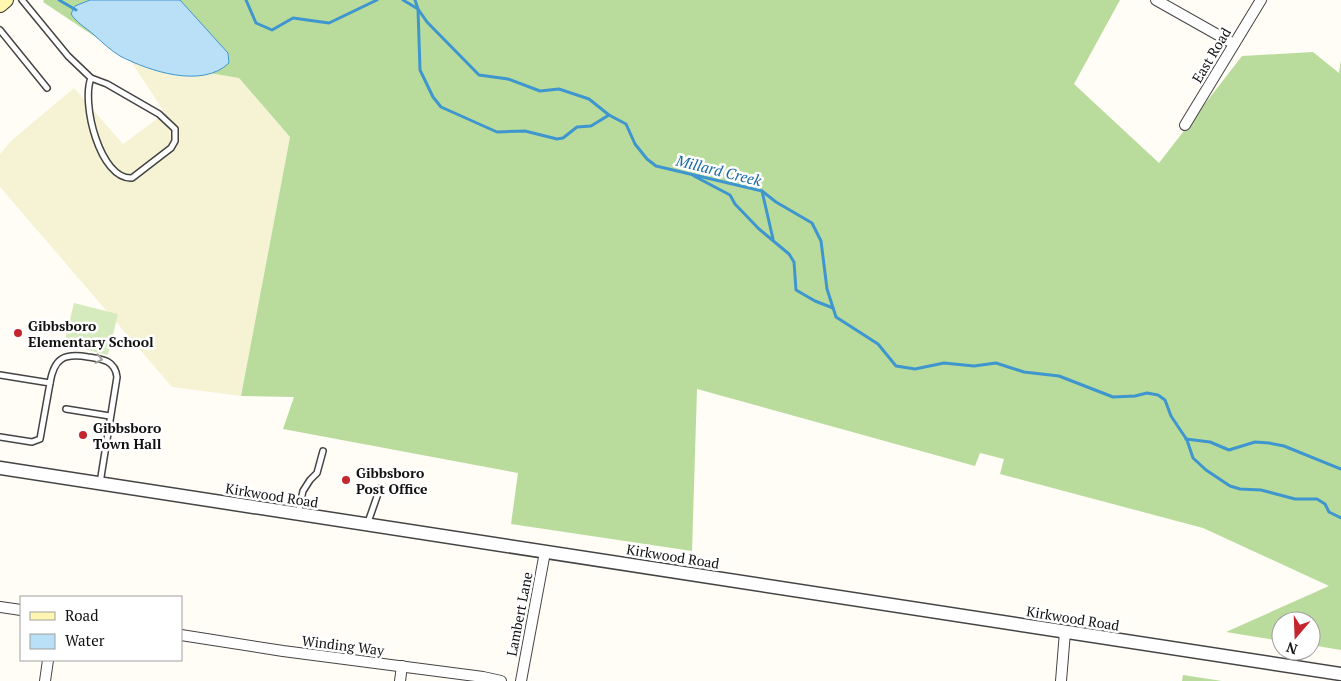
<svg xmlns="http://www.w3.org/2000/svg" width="1341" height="681" font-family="'PT Serif',serif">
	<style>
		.farmland { fill: #f6f3d4 }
		.green { fill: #d5ebbd }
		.forest { fill: #b9dc9c }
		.water { fill: #b9e0f7; stroke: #3f96cf }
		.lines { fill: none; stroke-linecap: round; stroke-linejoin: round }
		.stream { stroke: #3f96cf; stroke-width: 3 }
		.service-casing { stroke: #444; stroke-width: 8 }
		.minor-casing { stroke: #444; stroke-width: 12 }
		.tertiary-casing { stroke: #444; stroke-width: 15 }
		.secondary-casing { stroke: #333; stroke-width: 16 }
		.service { stroke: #fff; stroke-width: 5 }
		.minor { stroke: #fff; stroke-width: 10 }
		.tertiary { stroke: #fff; stroke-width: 12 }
		.secondary { stroke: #fff6b0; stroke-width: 14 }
		.oneway { stroke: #a0a0a0 }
		.poi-dot { fill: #c4262e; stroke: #fff; stroke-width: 2 }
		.labels { text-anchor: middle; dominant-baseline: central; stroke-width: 5; stroke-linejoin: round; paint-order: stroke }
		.street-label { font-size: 14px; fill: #111; stroke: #fff }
		.poi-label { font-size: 14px; font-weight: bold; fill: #111; stroke: #fff; text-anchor: start }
		.water-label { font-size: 15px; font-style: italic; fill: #1768a6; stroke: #fff }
	</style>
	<rect width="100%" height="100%" fill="#fffdf5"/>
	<path class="farmland" d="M130 60 239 78 290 137 241 396 172 387 0 187V154L12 140 74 88 123 144 165 113Z"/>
	<path class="green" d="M74 303 118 314 108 355 64 344Z"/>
	<g class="forest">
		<path d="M44 0H1120L1074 84 1159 163 1242 56 1313 52 1339 73 1341 60V650L1311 645V621H1281V641L1226 632 1329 586 1203 528 1000 474 1004 459 980 453 975 466 697 389 692 551 511 524 518 473 283 429 294 397 241 396 290 137 239 78 130 60 43 2Z"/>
		<path d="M1183 675 1222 681H1182Z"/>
	</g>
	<path class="water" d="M90 0H180L228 53 229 63C202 89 149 71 120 56 110 50 102 42 93 34 86 28 77 23 71 14L75 6Z"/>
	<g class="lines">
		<g class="stream">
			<path d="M59 0 76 10"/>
			<path d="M246 0 256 23 272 30 293 18 329 23 377 0"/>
			<path d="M403 0 418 9 420 70 433 97 441 107 497 132 525 131 557 139 563 138 577 127 591 126 609 115"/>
			<path d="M415 0 418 9 427 22 479 75 508 79 540 91 559 89 589 99 609 115 626 124 635 144 647 159 656 166 762 191 776 202 812 223 821 241 827 289 836 317 878 344 896 366 915 369 944 363 974 366 996 363 1024 372 1059 376 1113 397 1135 396 1147 393 1158 395 1165 400 1171 416 1187 440 1193 458 1206 470 1230 486 1240 489 1261 490 1295 499H1317L1325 504 1329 512 1341 518"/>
			<path d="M694 176 730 195 735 204 759 229 789 254 794 262 796 290 815 301 833 308"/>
			<path d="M762 191 773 239"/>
			<path d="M1186 439 1210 442 1229 450 1255 442 1269 443 1284 446 1341 469"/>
		</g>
		<g class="service-casing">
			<g id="service">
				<path d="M22 0 68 56 91 78 107 84 159 114 175 129V141L171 148 132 178C100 180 81 103 91 78"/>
				<path d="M0 30 47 88"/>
				<path d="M0 375 50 383 40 439 32 442 0 437"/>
				<path d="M50 383C54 358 64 353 88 357 102 359 115 360 117 377L100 483"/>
				<path d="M66 409 110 416"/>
				<path d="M298 514 303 491 310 480 317 473 323 451"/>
				<path d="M367 525 380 488"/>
			</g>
		</g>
		<g class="minor-casing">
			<g id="minor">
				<path d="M1156 0 1234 44"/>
				<path d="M1185 125 1261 0"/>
				<path d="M0 607 21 610"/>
				<path d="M181 635 283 651 483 677 501 681"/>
				<path d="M45 681 48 660"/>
				<path d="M400 681 402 666"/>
				<path d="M521 681 545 552"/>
				<path d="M1061 681 1065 632"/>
			</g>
		</g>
		<g class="tertiary-casing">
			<path id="tertiary" d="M0 468 1341 674"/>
		</g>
		<g class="secondary-casing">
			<path id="secondary" d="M0 5 6 0"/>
		</g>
		<use href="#service" class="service"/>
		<use href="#minor" class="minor"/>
		<use href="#tertiary" class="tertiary"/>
		<use href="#secondary" class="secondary"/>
	</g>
	<defs><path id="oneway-chevron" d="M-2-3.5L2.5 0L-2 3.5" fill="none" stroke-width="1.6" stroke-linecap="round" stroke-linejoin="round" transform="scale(1.25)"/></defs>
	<use class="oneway" href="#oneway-chevron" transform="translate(99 359) rotate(12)"/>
	<g class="poi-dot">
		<circle cx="18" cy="333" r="5"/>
		<circle cx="83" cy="435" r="5"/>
		<circle cx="346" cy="480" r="5"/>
	</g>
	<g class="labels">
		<g class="street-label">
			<text transform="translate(1211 55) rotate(-59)">East Road</text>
			<text transform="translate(272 495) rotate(9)">Kirkwood Road</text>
			<text transform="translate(673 556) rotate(9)">Kirkwood Road</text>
			<text transform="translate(519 614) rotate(-79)">Lambert Lane</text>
			<text transform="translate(1073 618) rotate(9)">Kirkwood Road</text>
			<text transform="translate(343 645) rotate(7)">Winding Way</text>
		</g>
		<g class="poi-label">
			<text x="28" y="325">Gibbsboro<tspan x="28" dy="16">Elementary School</tspan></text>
			<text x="93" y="427">Gibbsboro<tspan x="93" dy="16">Town Hall</tspan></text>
			<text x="356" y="472">Gibbsboro<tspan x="356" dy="16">Post Office</tspan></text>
		</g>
		<g class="water-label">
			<text transform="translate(719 170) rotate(14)">Millard Creek</text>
		</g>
	</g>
	<rect x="20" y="596" width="162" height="65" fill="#ffffff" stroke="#a0a0a0"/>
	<rect x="30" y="612" width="25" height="8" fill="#fff6b0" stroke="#a0a0a0"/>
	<text x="65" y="621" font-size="15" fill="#111111">Road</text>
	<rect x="30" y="634" width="25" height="15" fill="#b9e0f7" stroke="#a0a0a0"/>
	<text x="65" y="646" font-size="15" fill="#111111">Water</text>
	<g transform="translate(1296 636) rotate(199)"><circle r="24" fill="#ffffff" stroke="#a0a0a0"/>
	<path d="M0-4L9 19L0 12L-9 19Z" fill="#c4262e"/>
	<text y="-8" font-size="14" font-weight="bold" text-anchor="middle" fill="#111111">N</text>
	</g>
</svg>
